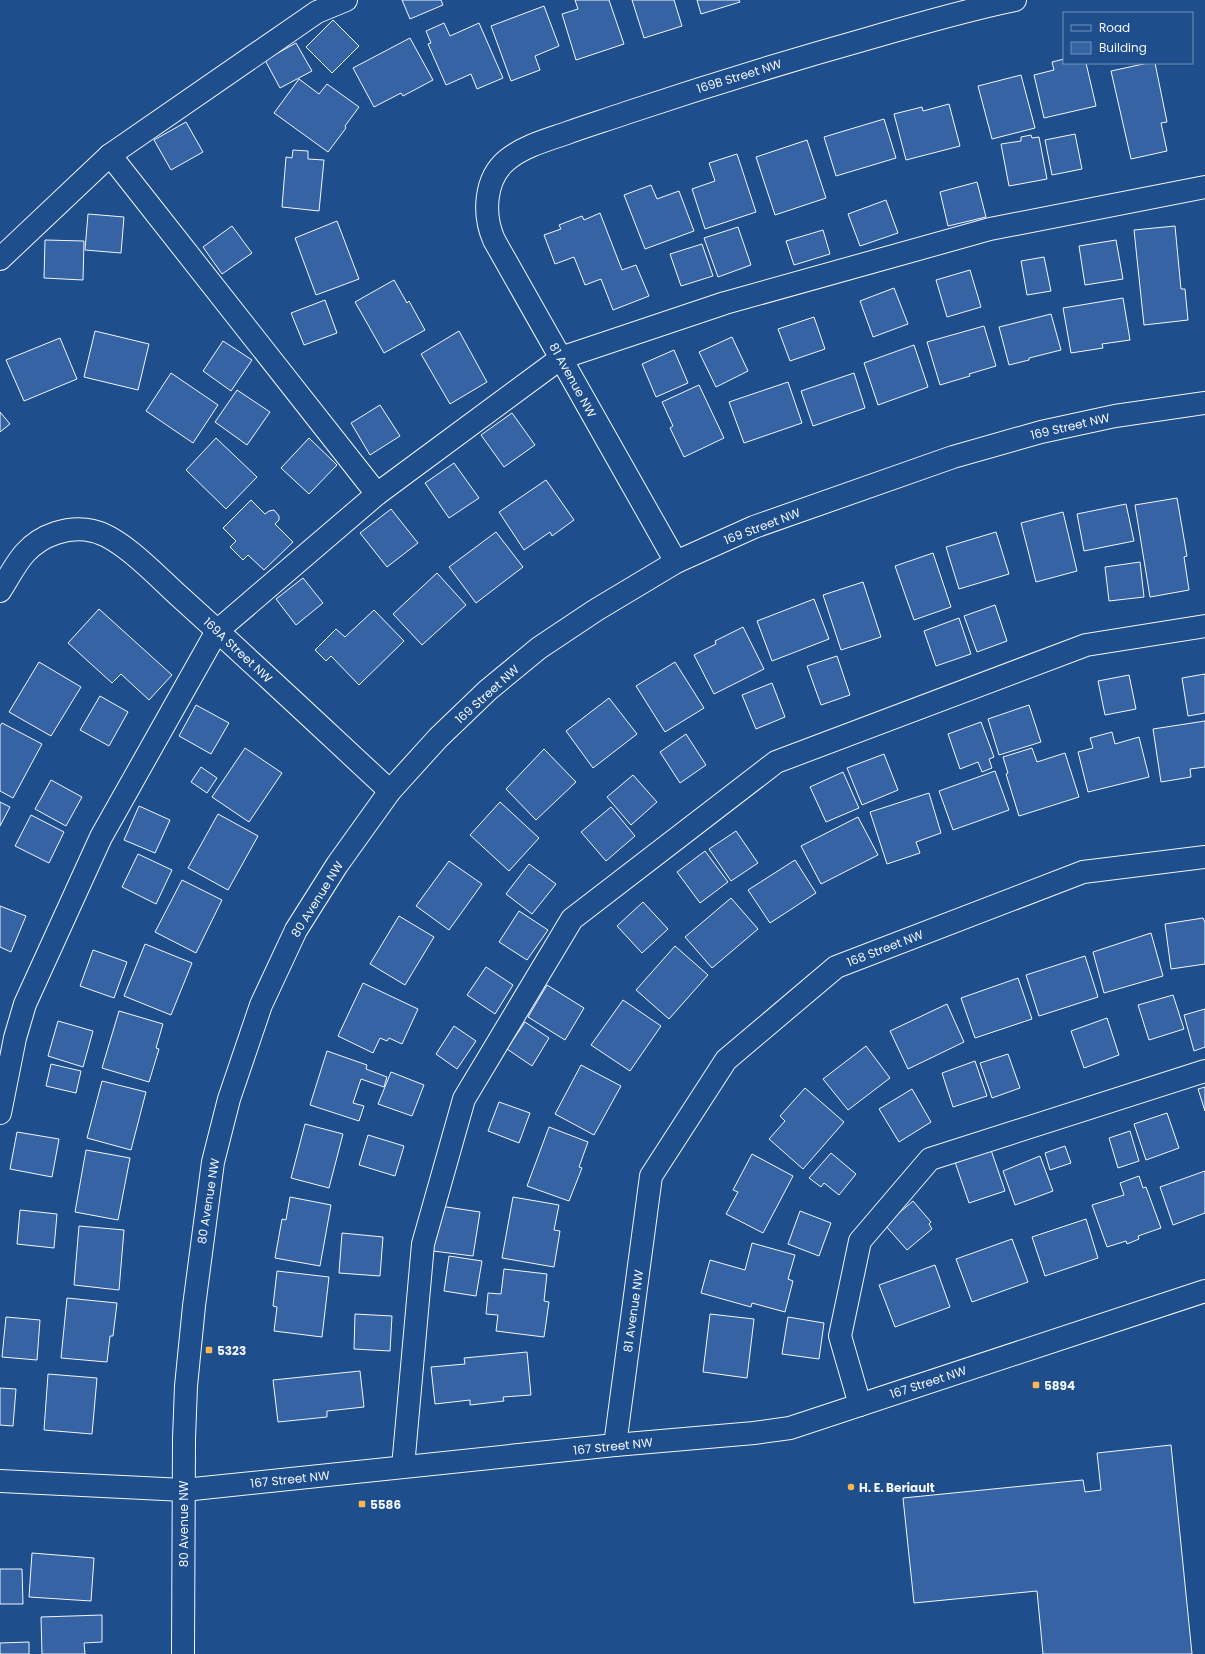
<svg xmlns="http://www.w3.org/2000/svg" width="1205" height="1654" font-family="Poppins,sans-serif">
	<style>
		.building { fill: #3563a3; stroke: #f2f6ff }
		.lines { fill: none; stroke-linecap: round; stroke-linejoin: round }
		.minor-casing { stroke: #f2f6ff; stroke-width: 24 }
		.minor { stroke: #1f4e8c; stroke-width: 22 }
		.poi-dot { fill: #ffb74d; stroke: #1f4e8c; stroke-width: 1.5 }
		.labels { text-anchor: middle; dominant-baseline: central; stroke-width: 3; stroke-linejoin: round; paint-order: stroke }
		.street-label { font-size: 12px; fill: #f2f6ff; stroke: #1f4e8c }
		.poi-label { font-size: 12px; font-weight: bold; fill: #f2f6ff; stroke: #1f4e8c; text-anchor: start }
	</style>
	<rect width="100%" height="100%" fill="#1f4e8c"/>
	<g class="building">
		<path d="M402 0H441L443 5 410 19Z"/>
		<path d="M575 0H609L624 44 576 60 562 14 578 9Z"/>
		<path d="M632 0H674L682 26 644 38Z"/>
		<path d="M697 0H739L740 2 701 14Z"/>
		<path d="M544 6 559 46 535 56 540 70 511 81 491 26Z"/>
		<path d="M333 20 359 46 332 73 306 47Z"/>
		<path d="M444 23 450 36 479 23 503 78 477 89 471 74 446 85 428 44 431 43 426 31Z"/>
		<path d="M410 38 433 80 403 96 401 93 374 107 353 68Z"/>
		<path d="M296 43 312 71 280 88 265 60Z"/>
		<path d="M1064 59V63H1086L1096 106 1044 118 1034 75 1054 70 1052 62Z"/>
		<path d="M1148 63H1155L1167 122 1161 123 1167 151 1131 159 1111 71Z"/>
		<path d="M1021 75 1035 128 992 139 978 86Z"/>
		<path d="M299 79 319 94 327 84 359 107 345 126 346 128 328 152 274 113Z"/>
		<path d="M949 104 960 146 906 160 894 114 922 107 923 111Z"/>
		<path d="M884 119 896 158 836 176 824 137Z"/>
		<path d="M186 122 203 152 171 170 154 140Z"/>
		<path d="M1075 134 1082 169 1052 175 1045 140Z"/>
		<path d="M1031 135 1032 138 1039 137 1047 179 1009 186 1001 144 1021 141V137Z"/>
		<path d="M807 140 826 198 775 215 756 157Z"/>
		<path d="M293 150 308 151V159L324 160 319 211 282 207 286 157 292 158Z"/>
		<path d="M737 154 756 212 705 229 692 189 715 181 709 163Z"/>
		<path d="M977 182 986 217 948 226 940 192Z"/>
		<path d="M651 185 657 199 679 191 694 231 645 249 624 195Z"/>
		<path d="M886 200 898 233 860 246 848 214Z"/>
		<path d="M600 213 622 270 636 265 649 296 613 310 601 279 585 285 574 257 555 264 544 235 561 229 559 225 582 216 584 220Z"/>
		<path d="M88 214 124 217 121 253 85 250Z"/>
		<path d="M337 221 359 279 316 295 295 238Z"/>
		<path d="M232 226 252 253 222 274 203 247Z"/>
		<path d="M1175 226 1181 289H1185L1188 320 1144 325 1134 230Z"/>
		<path d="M738 227 751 265 718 277 704 238Z"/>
		<path d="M823 230 830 254 794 265 786 241Z"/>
		<path d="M45 240 84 241 83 280 44 278Z"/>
		<path d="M1116 240 1123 279 1085 285 1079 246Z"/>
		<path d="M702 244 713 276 681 286 670 254Z"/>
		<path d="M1044 257 1051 291 1027 295 1021 261Z"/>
		<path d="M970 270 981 307 947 317 936 280Z"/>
		<path d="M394 280 407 303 409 301 425 330 384 353 355 302Z"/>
		<path d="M894 288 908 324 873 337 860 301Z"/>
		<path d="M1123 298 1130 340 1102 344 1103 348 1071 353 1063 308Z"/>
		<path d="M325 300 337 333 304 345 291 313Z"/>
		<path d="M1051 314 1061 350 1029 358V360L1009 365 999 327Z"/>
		<path d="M814 317 825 349 790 361 778 329Z"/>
		<path d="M984 326 996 366 969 374 970 376 940 385 927 342Z"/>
		<path d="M95 331 149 344 138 390 84 377Z"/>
		<path d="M459 331 487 382 450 404 421 354Z"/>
		<path d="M732 337 748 371 716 387 699 352Z"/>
		<path d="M60 338 77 379 24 401 6 360Z"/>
		<path d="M223 341 252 360 231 391 203 371Z"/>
		<path d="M914 345 928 387 878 405 864 363Z"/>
		<path d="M674 350 688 383 656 397 642 364Z"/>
		<path d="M171 373 218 405 193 443 146 411Z"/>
		<path d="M854 373 865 408 813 426 801 391Z"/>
		<path d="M788 382 802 423 744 443 729 402Z"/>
		<path d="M699 385 724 438 684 457 670 428 673 426 662 402Z"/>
		<path d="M237 390 270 412 247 445 215 422Z"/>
		<path d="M380 405 400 436 370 455 351 423Z"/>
		<path d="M0 412 10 424 0 432Z"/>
		<path d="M512 413 535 445 504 467 481 435Z"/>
		<path d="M216 438 257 477 226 509 186 470Z"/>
		<path d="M309 438 337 465 309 494 281 468Z"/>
		<path d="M454 463 479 498 449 518 425 483Z"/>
		<path d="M546 480 574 520 552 536 550 532 524 550 499 512Z"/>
		<path d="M1177 498 1187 556 1184 557 1189 590 1150 597 1135 505Z"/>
		<path d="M251 500 265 514 269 511 274 510 279 516V520L275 524 293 542 264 570 248 555 243 560 230 547 236 541 223 528Z"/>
		<path d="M1126 504 1134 541 1084 551 1077 514Z"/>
		<path d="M391 509 418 543 387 567 360 533Z"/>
		<path d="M1063 512 1077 571 1036 582 1021 523Z"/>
		<path d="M496 532 523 567 476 603 449 567Z"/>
		<path d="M996 532 1009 574 959 589 946 547Z"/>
		<path d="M933 553 951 607 914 620 895 566Z"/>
		<path d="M1140 562 1144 597 1109 601 1105 567Z"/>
		<path d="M437 573 466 605 422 645 393 614Z"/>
		<path d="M303 578 323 603 296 625 276 599Z"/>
		<path d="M863 582 881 637 841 650 823 595Z"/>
		<path d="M814 599 829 639 772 661 757 621Z"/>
		<path d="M995 605 1007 641 977 652 964 616Z"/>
		<path d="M99 609 172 675 149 700 121 674 112 683 68 643Z"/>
		<path d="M374 610 404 641 359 685 331 656 326 661 315 650 336 629 345 637Z"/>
		<path d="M959 618 971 654 936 666 924 631Z"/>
		<path d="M743 627 764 669 714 694 694 655 716 644 715 641Z"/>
		<path d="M837 656 850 695 821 705 807 666Z"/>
		<path d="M39 662 81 687 51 736 9 712Z"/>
		<path d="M675 662 704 708 665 732 636 686Z"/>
		<path d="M1205 674V713L1188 716 1182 678Z"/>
		<path d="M1129 675 1136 709 1105 715 1098 681Z"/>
		<path d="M772 683 785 717 756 729 742 695Z"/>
		<path d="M100 696 128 712 109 746 80 730Z"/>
		<path d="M609 698 637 734 593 768 566 731Z"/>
		<path d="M196 705 229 723 211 754 179 736Z"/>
		<path d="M1029 705 1041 742 999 755 988 719Z"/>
		<path d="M1205 721V767L1190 769 1191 777 1161 782 1153 729Z"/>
		<path d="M981 722 994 757 989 759 992 768 982 772 978 762 960 769 948 734Z"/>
		<path d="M2 723 42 744 13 798 0 791V726Z"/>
		<path d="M1112 732 1115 744 1139 737 1149 777 1088 792 1078 752 1093 748 1090 738Z"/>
		<path d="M686 734 706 765 680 783 660 752Z"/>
		<path d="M245 748 282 773 249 822 212 797Z"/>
		<path d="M1032 748 1037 762 1065 753 1079 797 1019 816 1006 774 1008 773 1003 757Z"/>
		<path d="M544 749 576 782 536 820 506 789Z"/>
		<path d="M884 754 898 790 862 805 847 768Z"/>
		<path d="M201 767 217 778 207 793 191 782Z"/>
		<path d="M995 771 1009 810 953 830 939 791Z"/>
		<path d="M843 772 859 808 826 822 810 787Z"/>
		<path d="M633 775 657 802 631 825 607 797Z"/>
		<path d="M51 780 82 797 66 826 35 809Z"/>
		<path d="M929 793 941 833 916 842 920 853 887 864 870 812Z"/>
		<path d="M0 802 10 807 0 826Z"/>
		<path d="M500 802 539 838 509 871 470 835Z"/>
		<path d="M139 806 170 820 155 853 124 840Z"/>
		<path d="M611 807 635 836 606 861 581 832Z"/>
		<path d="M218 814 258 836 228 890 188 868Z"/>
		<path d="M31 815 64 832 49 863 15 846Z"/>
		<path d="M858 817 878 855 821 884 801 846Z"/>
		<path d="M736 831 758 863 731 881 709 849Z"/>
		<path d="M705 851 728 882 700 903 677 872Z"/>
		<path d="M138 854 172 870 156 904 122 887Z"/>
		<path d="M795 860 816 893 770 923 748 890Z"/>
		<path d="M449 861 482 884 449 930 416 906Z"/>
		<path d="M529 864 556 884 532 914 506 894Z"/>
		<path d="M182 880 222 900 196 953 155 932Z"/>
		<path d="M731 898 758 929 712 968 685 937Z"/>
		<path d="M643 902 668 929 642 953 617 926Z"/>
		<path d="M0 906 26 916 11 952 0 947Z"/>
		<path d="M519 911 548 930 527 960 499 942Z"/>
		<path d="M399 916 434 937 405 985 370 964Z"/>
		<path d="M1203 918 1205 922V964L1171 969 1165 924Z"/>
		<path d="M1151 933 1163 976 1104 993 1093 952Z"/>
		<path d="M145 944 192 963 171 1015 124 996Z"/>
		<path d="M675 946 708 975 669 1019 636 990Z"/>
		<path d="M93 950 127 962 114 998 80 986Z"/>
		<path d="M1085 956 1098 997 1039 1016 1026 975Z"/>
		<path d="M486 967 513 985 495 1014 467 995Z"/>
		<path d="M1018 978 1032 1019 975 1038 961 998Z"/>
		<path d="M363 983 418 1009 402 1044 389 1038 387 1041 380 1038 373 1053 338 1036Z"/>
		<path d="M547 985 584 1008 565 1040 528 1017Z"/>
		<path d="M1173 995 1184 1029 1149 1040 1138 1005Z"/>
		<path d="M623 1000 661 1026 630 1071 591 1045Z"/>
		<path d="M947 1004 964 1042 908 1069 890 1031Z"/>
		<path d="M1205 1009V1047L1194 1051 1184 1015Z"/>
		<path d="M119 1011 163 1024 156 1048 159 1049 149 1082 102 1068Z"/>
		<path d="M1107 1018 1119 1055 1084 1068 1071 1031Z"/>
		<path d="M58 1021 93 1031 83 1067 48 1056Z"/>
		<path d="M525 1022 549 1038 532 1066 507 1049Z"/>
		<path d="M454 1026 476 1041 457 1069 436 1054Z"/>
		<path d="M866 1046 890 1078 848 1110 823 1079Z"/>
		<path d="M327 1051 367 1065 366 1069 387 1077 384 1087 361 1079 353 1103 364 1106 359 1121 310 1105Z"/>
		<path d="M1008 1054 1020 1088 992 1098 980 1063Z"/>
		<path d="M975 1061 987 1096 953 1107 942 1073Z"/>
		<path d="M51 1064 81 1071 76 1093 46 1086Z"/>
		<path d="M581 1065 621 1086 594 1135 555 1114Z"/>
		<path d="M391 1072 424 1085 412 1116 378 1104Z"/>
		<path d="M102 1081 146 1092 131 1150 87 1138Z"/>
		<path d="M1205 1087V1111L1198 1089Z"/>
		<path d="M805 1088 844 1122 803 1169 769 1139 785 1121 780 1116Z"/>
		<path d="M912 1089 931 1122 899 1142 879 1109Z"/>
		<path d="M499 1102 530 1113 519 1143 488 1131Z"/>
		<path d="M1167 1113 1179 1148 1146 1160 1134 1124Z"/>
		<path d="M305 1124 343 1134 329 1188 291 1178Z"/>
		<path d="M549 1127 588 1142 579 1167 582 1168 569 1201 527 1186Z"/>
		<path d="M1130 1131 1139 1161 1118 1168 1109 1138Z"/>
		<path d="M17 1132 59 1139 52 1177 10 1169Z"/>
		<path d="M368 1135 404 1146 395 1176 359 1165Z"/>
		<path d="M1065 1146 1071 1163 1050 1170 1045 1153Z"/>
		<path d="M86 1150 130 1158 118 1220 75 1212Z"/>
		<path d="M991 1150 1005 1191 969 1203 955 1162Z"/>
		<path d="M831 1153 856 1174 839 1195 824 1183 821 1187 809 1178Z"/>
		<path d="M752 1154 793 1176 763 1233 726 1214 738 1192 733 1190Z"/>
		<path d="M1040 1156 1053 1191 1015 1205 1003 1171Z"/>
		<path d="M1205 1171V1213L1173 1225 1160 1187Z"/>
		<path d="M1139 1176 1143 1188 1146 1187 1161 1228 1138 1236 1139 1239 1127 1244 1126 1241 1107 1247 1092 1205 1124 1195 1120 1183Z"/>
		<path d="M290 1197 331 1205 320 1266 275 1258 282 1219 286 1220Z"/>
		<path d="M513 1197 559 1205 554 1230 560 1231 554 1267 502 1258Z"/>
		<path d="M913 1201 931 1222 929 1224 932 1229 907 1250 885 1225Z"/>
		<path d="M440 1206 480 1212 473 1256 433 1251Z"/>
		<path d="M20 1210 57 1214 54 1248 17 1244Z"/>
		<path d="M800 1211 831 1223 819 1256 788 1244Z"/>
		<path d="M1086 1219 1098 1258 1045 1276 1032 1237Z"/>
		<path d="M79 1226 124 1230 119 1290 74 1285Z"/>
		<path d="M342 1233 383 1237 380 1276 339 1273Z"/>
		<path d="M1012 1239 1028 1282 972 1302 956 1259Z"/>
		<path d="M752 1243 795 1255 788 1279 793 1281 785 1312 752 1303 751 1307 701 1293 710 1260 745 1270Z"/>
		<path d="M449 1256 482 1261 476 1296 444 1291Z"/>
		<path d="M935 1265 950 1307 895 1327 879 1285Z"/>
		<path d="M504 1269 547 1274 544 1301 549 1302 544 1337 496 1331 498 1315 486 1314 488 1293 501 1294Z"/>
		<path d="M277 1271 329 1277 322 1337 274 1331 277 1307 273 1306Z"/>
		<path d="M67 1298 117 1303 113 1336H110L107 1362 61 1358Z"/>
		<path d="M355 1314 392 1316 390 1351 354 1349Z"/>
		<path d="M710 1314 754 1319 747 1378 703 1372Z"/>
		<path d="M6 1317 40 1320 37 1360 2 1357Z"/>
		<path d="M788 1317 824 1323 819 1359 782 1354Z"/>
		<path d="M527 1352 531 1395 503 1397 504 1401 470 1405V1400L435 1404 431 1367 465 1364 464 1358Z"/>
		<path d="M360 1371 364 1407 327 1411V1417L278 1422 273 1380Z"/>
		<path d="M48 1374 97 1378 92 1434 44 1430Z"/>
		<path d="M0 1388 16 1389 13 1426 0 1425Z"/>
		<path d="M1171 1445 1192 1654H1043L1037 1591 914 1603 903 1498 1083 1480 1085 1492 1101 1490 1097 1453Z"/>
		<path d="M32 1553 94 1558 91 1601 29 1597Z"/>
		<path d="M0 1569H22L23 1604H0Z"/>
		<path d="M102 1615V1642L84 1643 85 1654H42L41 1617Z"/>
		<path d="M29 1642V1654H0V1643Z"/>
	</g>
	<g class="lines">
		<g class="minor-casing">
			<g id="minor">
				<path d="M110 155 377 494"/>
				<path d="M0 259 110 155 317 12 346 0"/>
				<path d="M676 562 494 240C483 215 484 179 507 160 524 146 547 140 567 133 586 126 606 120 626 113 707 86 788 61 870 38 918 24 966 10 1015 0"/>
				<path d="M0 591C8 579 15 564 25 553 41 535 69 525 93 531 121 537 158 577 179 596 250 660 320 726 390 791"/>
				<path d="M0 1113 15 1038 25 1004 101 837 217 631 377 494 561 358 725 303 990 229 1205 187"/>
				<path d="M860 1405 840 1336 860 1241 930 1159 1205 1071"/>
				<path d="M615 1445 651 1176 726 1060 836 967 1083 872 1205 857"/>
				<path d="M403 1467 423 1244 464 1099 572 919 776 762 1086 645 1205 626"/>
				<path d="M0 1481 184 1490 615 1445 754 1433 790 1428 1205 1291"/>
				<path d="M183 1654 184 1439 186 1386 194 1306 213 1162 229 1099 261 1005 296 930 337 865 390 791 438 738 488 690 539 648 596 610 676 562 754 527 953 457 1041 432 1115 416 1205 403"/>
			</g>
		</g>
		<use href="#minor" class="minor"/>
	</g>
	<g class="poi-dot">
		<rect x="205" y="1346" width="8" height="8" rx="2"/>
		<rect x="1032" y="1381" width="8" height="8" rx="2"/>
		<circle cx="851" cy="1487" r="4"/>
		<rect x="358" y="1500" width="8" height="8" rx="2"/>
	</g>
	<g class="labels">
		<g class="street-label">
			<text transform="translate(739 76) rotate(-17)">169B Street NW</text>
			<text transform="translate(573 380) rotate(61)">81 Avenue NW</text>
			<text transform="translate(1070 426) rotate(-13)">169 Street NW</text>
			<text transform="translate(762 526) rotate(-21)">169 Street NW</text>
			<text transform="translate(238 650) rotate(43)">169A Street NW</text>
			<text transform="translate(487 694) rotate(-42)">169 Street NW</text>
			<text transform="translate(317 899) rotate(-58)">80 Avenue NW</text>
			<text transform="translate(885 948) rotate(-21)">168 Street NW</text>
			<text transform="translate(208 1201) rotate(-81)">80 Avenue NW</text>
			<text transform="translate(633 1311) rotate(-82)">81 Avenue NW</text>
			<text transform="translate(928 1382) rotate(-18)">167 Street NW</text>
			<text transform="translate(613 1446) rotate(-6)">167 Street NW</text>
			<text transform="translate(290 1479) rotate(-6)">167 Street NW</text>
			<text transform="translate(183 1524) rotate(-90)">80 Avenue NW</text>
		</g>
		<g class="poi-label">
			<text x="217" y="1350">5323</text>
			<text x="1044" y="1385">5894</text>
			<text x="859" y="1487">H. E. Beriault</text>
			<text x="370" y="1504">5586</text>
		</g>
	</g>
	<rect x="1063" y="12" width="130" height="52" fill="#1f4e8c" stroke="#7391ba"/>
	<rect x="1071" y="25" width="20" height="6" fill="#1f4e8c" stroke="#7391ba"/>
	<text x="1099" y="32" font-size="12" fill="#f2f6ff">Road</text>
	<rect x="1071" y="42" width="20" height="12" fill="#3563a3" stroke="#7391ba"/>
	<text x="1099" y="52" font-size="12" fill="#f2f6ff">Building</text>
</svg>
